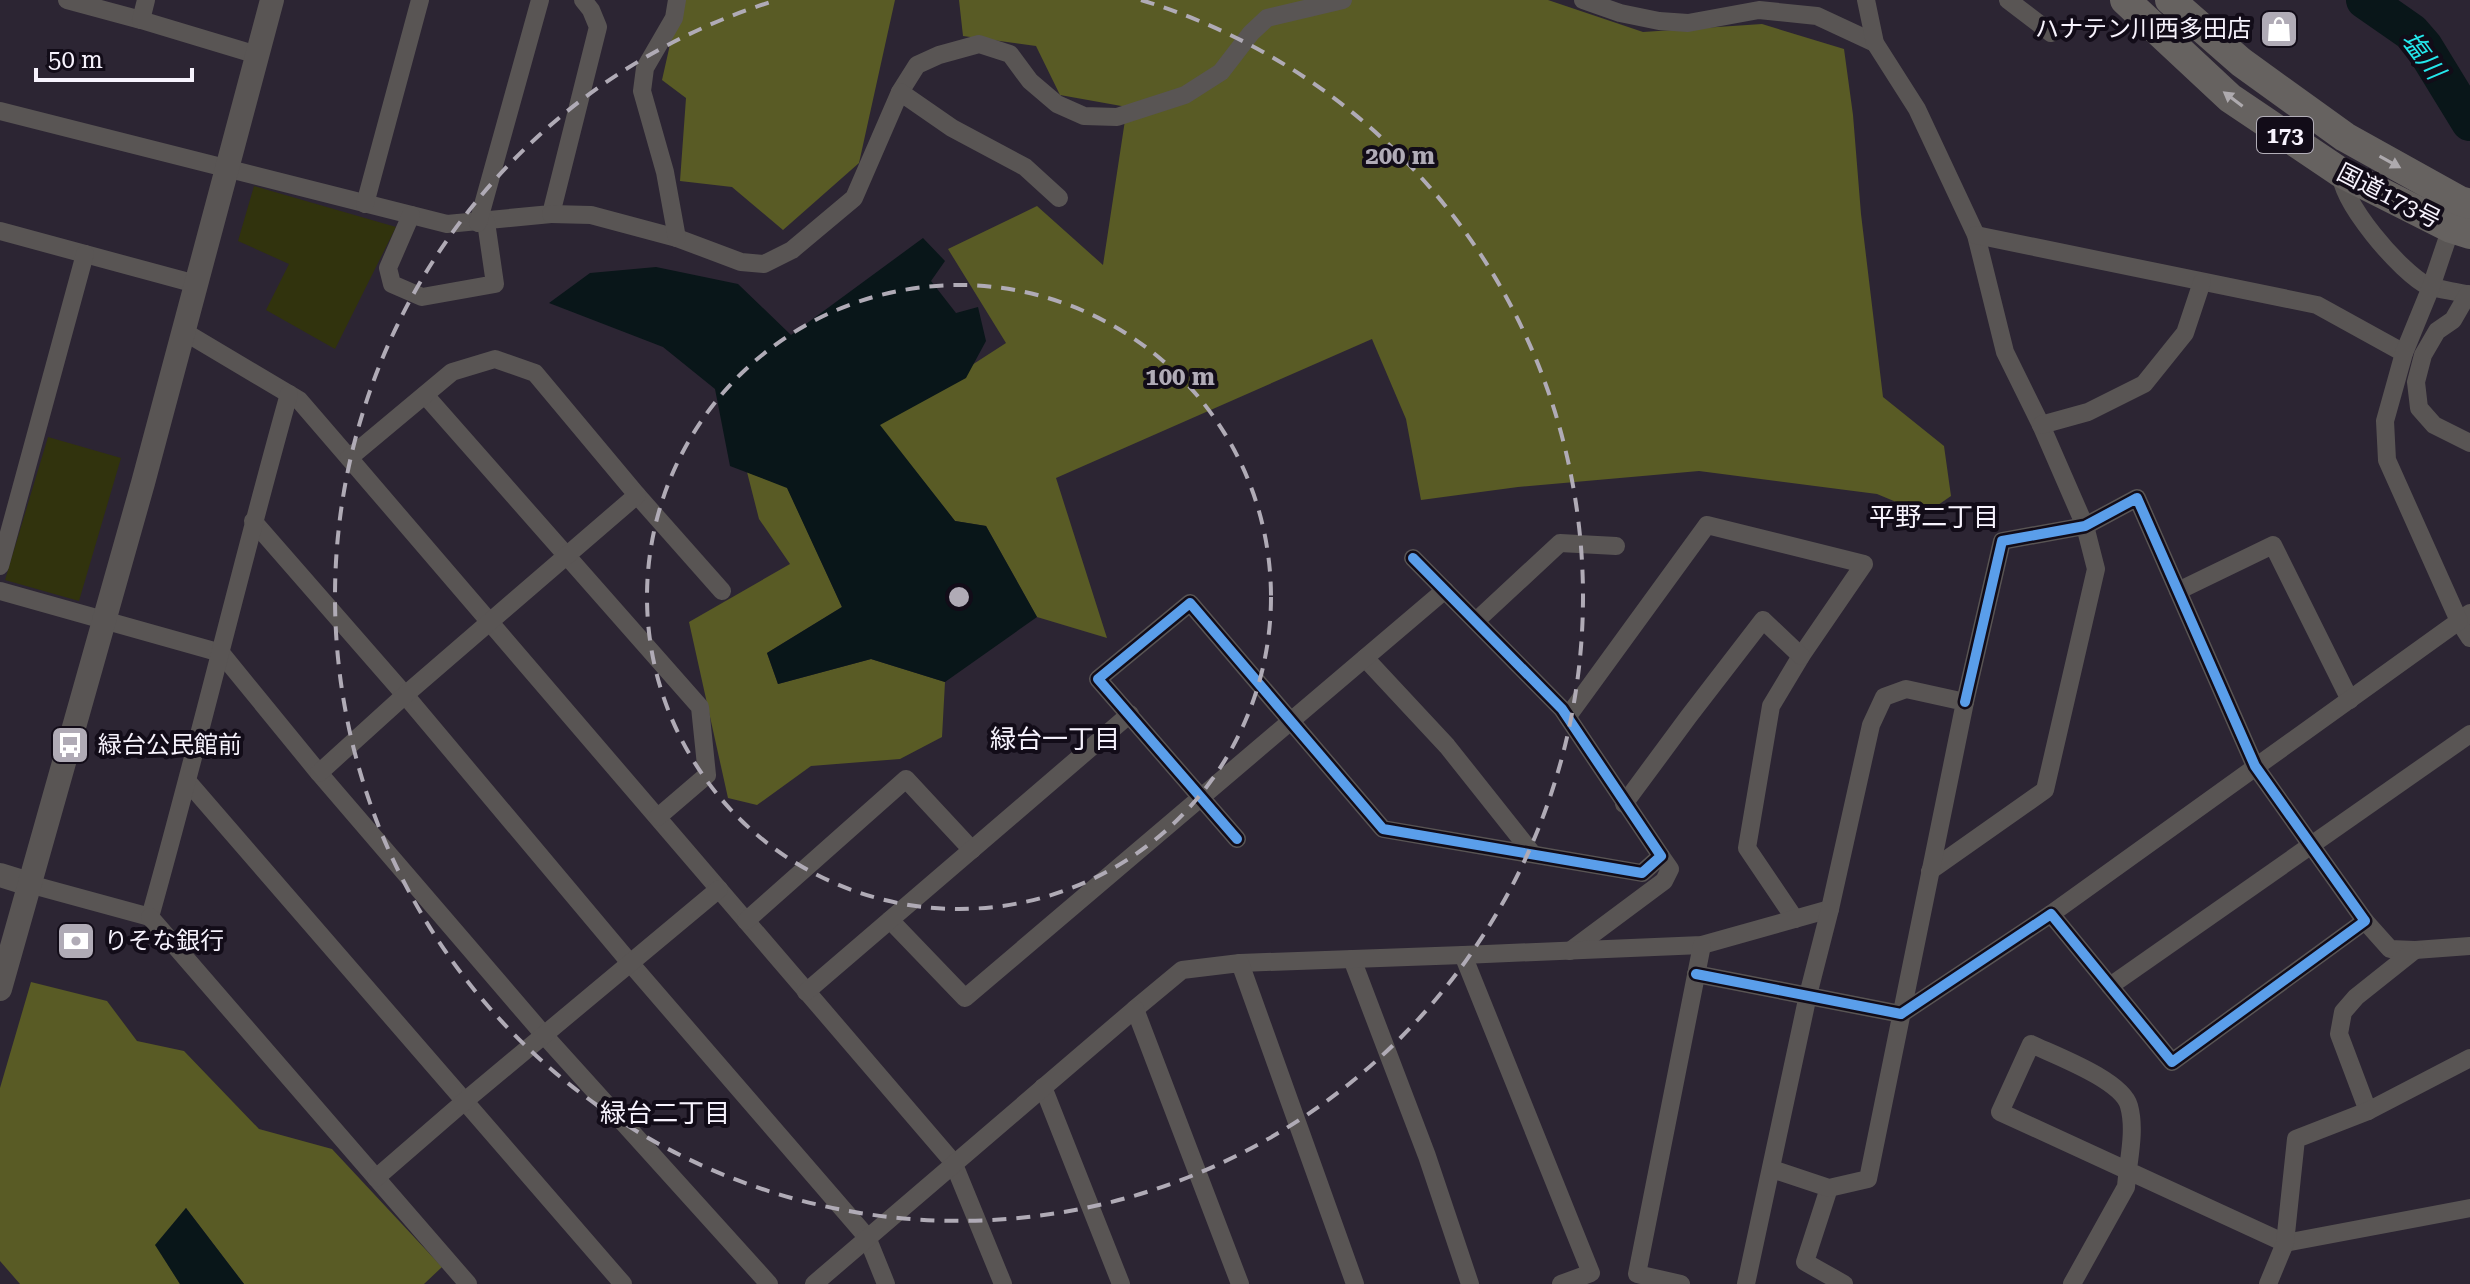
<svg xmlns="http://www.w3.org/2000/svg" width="2470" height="1284" font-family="'Roboto Serif','Noto Sans JP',serif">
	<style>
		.green { fill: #31330d }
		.forest { fill: #595b25 }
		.water { fill: #091619 }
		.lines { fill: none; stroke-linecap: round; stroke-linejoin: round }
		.river { stroke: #091619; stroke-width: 38 }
		.minor { stroke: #595554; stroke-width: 18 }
		.tertiary { stroke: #595554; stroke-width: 24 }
		.trunk { stroke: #666260; stroke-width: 30 }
		.cycleway-casing { stroke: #120c18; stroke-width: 15 }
		.cycleway { stroke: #5a9eea; stroke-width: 10 }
		.oneway { fill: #aeaaae }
		.ring { fill: none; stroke: #b0abb6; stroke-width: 4; stroke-dasharray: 14 10 }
		.labels { text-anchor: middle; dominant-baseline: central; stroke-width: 8; stroke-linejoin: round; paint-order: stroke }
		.shield { fill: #120c18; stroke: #b2aeb8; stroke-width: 2 }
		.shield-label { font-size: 22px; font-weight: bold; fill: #f7f3fd }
		.poi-label { font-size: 24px; fill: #f7f3fd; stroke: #120c18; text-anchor: start }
		.street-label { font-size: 24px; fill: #f7f3fd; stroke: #120c18 }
		.water-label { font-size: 26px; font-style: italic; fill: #24e8ed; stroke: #120c18 }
		.neighbourhood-label { font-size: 26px; fill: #f7f3fd; stroke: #120c18 }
		.centre { fill: #b0abb6; stroke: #120c18; stroke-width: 4 }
		.ring-label { font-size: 24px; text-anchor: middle; font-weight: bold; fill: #b0abb6; stroke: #120c18; stroke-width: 8; stroke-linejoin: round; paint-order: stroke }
	</style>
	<rect width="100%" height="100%" fill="#2c2533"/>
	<g class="green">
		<path d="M254 186 396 227 335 349 266 310 289 264 238 241Z"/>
		<path d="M48 437 121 458 79 601 5 580Z"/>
	</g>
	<g class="forest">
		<path d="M680 0H895L859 163 783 230 732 187 680 181 686 98 662 80Z"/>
		<path d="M959 0H1548L1643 32 1762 24 1844 49 1853 115 1861 214 1883 397 1944 446 1951 496 1925 514 1877 494 1699 471 1518 487 1421 500 1406 419 1372 339 1056 478 1107 638 1037 617 986 526 955 521 879 425 1006 343 948 249 1037 206 1103 265 1127 107 1060 95 1036 46 963 36Z"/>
		<path d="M747 472 787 487 842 607 767 653 778 684 871 659 945 682 942 737 900 759 811 766 757 805 728 798 689 622 790 564 759 519Z"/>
		<path d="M31 982 107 1001 137 1041 184 1051 259 1129 332 1149 442 1267 424 1284H244L186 1208 156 1245 180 1284H20L0 1261V1088Z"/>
	</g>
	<g class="water">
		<path d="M923 238 945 261 931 281 956 313 978 307 986 341 966 378 880 425 955 521 986 526 1037 617 945 682 871 659 778 684 767 653 842 607 787 488 730 466 715 389 663 347 549 303 590 273 656 267 738 284 791 335Z"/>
		<path d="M186 1208 244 1284H180L155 1245Z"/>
	</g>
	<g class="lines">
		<path class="river" d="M2365 0 2411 32 2424 47 2470 122"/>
		<g class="minor">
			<path d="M67 0 141 20"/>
			<path d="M146 0 141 20 257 55"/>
			<path d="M1583 0 1620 13 1659 21 1688 23 1759 10 1817 16 1875 43"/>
			<path d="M1866 0 1875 43 1917 109 1976 235 2005 352 2041 425 2085 526 2096 569 2045 790 1930 871"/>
			<path d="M2008 0 2051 33"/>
			<path d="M900 92 917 65 939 55 979 44 1010 54 1030 81 1057 104 1084 116 1117 117 1185 95 1221 72 1251 33 1267 18 1343 0"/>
			<path d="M0 111 447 224 551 214 598 27 591 10 583 0"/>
			<path d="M2341 170C2337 199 2402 274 2428 286 2436 289 2459 292 2470 295"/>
			<path d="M365 204 420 0"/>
			<path d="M551 214 591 215 677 238 741 262 764 264 792 250 854 198 900 92 952 128 1025 167 1059 198"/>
			<path d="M411 215 388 268 392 284 422 297 495 284 486 222"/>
			<path d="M478 223 540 0"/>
			<path d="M0 231 196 284"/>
			<path d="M1976 235 2317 305 2404 353"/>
			<path d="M677 238 665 172 642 91 645 68 674 18 677 0"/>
			<path d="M2468 294 2453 320 2437 331 2423 355 2416 382 2419 408 2434 425 2470 443"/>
			<path d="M183 331 299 400 349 458 953 1162 1003 1284"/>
			<path d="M425 395 700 707 707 775 658 817"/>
			<path d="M2041 425 2088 412 2144 384 2185 333 2202 282"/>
			<path d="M637 495 722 591"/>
			<path d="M253 521 405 695 631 964 867 1237 886 1284"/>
			<path d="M0 566 85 254"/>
			<path d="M0 591 221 653 319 773 544 1035 769 1284"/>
			<path d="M2178 591 2273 545 2350 700"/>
			<path d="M2470 613 2459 621 2470 638"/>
			<path d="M1476 621 1560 543 1616 546"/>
			<path d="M1365 658 1447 746 1532 853"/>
			<path d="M1568 716 1707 525 1864 564 1801 656 1771 706 1747 848 1795 919"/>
			<path d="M319 773 405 695 637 495 535 373 495 359 452 372 349 458"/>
			<path d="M188 782 623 1284"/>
			<path d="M1624 804 1689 716 1763 620 1801 656"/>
			<path d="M1237 839 1098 679 1190 603 1383 829 1642 873 1661 856 1562 709 1413 558"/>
			<path d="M29 884 150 917C199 743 240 568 289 394"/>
			<path d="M2051 914 2459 621 2387 460 2385 421 2404 353 2431 287 2454 219"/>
			<path d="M150 917 468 1284"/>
			<path d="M890 920 965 998 1445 590"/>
			<path d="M746 921 906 779 972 850"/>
			<path d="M2365 921 2390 949 2415 950 2470 946"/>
			<path d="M1570 951 1664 881 1670 869 1661 856"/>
			<path d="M1463 955 1702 945 1830 909"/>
			<path d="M1352 959 1427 1156 1470 1284"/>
			<path d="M1240 963 1463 955 1591 1273 1561 1284"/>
			<path d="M1696 974 1901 1014 2051 914 2172 1062 2365 921 2255 766 2137 498 2085 526 2002 541 1965 702"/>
			<path d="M2110 986 2470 734"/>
			<path d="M806 992 1130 714"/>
			<path d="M1135 1009 1182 970 1240 963 1355 1284"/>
			<path d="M1043 1087 1121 1284"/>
			<path d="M2368 1111 2339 1034 2343 1012 2356 997 2415 950"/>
			<path d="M376 1178 466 1100 719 889"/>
			<path d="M1829 1188 1805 1262 1844 1284"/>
			<path d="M814 1284 1135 1009 1240 1284"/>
			<path d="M1681 1284 1637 1274 1702 945"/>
			<path d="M1746 1284 1808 995 1830 909 1871 725 1884 697 1906 689 1965 702 1868 1179 1829 1188 1772 1169"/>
			<path d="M2072 1284 2126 1187C2128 1161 2136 1131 2129 1106 2122 1080 2054 1055 2031 1044L2000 1112 2285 1243 2470 1208"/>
			<path d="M2268 1284 2285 1243 2296 1139 2368 1111 2470 1058"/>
		</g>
		<g class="tertiary">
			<path d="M0 875 29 884"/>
			<path d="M0 989 143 483 272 0"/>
		</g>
		<g class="trunk">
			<path d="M2125 0 2230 98 2340 172 2451 228 2470 234"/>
			<path d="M2170 0 2241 62 2345 137 2460 201 2470 204"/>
		</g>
		<g class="cycleway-casing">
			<g id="cycleway">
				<path d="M1237 839 1098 679 1190 603 1383 829 1642 873 1661 856 1562 709 1413 558"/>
				<path d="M1696 974 1901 1014 2051 914 2172 1062 2365 921 2255 766 2137 498 2085 526 2002 541 1965 702"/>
			</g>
		</g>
		<use href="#cycleway" class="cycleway"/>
	</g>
	<defs><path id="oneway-solid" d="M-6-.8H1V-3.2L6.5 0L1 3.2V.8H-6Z" transform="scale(2)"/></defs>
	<g class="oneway">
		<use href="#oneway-solid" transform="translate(2233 99) rotate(-143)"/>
		<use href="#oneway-solid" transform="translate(2390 162) rotate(29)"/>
	</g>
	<g class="ring">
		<circle cx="959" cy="597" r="312"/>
		<path d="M1141 0A624 624 0 1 1 777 0"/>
	</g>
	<defs>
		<g id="shop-square" transform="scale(2)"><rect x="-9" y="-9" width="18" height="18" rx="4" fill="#b0abb6" stroke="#120c18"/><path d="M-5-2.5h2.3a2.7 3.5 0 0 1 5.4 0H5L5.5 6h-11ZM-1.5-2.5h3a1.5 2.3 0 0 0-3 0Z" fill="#fff"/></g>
		<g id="bus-square" transform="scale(2)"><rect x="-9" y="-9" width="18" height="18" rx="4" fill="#b0abb6" stroke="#120c18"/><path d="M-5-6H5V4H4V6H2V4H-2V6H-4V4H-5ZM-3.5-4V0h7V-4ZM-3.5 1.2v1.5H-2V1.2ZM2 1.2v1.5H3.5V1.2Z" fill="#fff"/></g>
		<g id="bank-square" transform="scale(2)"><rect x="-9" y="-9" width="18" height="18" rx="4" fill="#b0abb6" stroke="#120c18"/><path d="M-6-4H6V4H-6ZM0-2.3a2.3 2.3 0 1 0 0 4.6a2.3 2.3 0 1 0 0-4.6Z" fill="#fff"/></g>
	</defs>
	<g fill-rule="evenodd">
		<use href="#shop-square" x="2279" y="29"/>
		<use href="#bus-square" x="70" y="745"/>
		<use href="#bank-square" x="76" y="941"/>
	</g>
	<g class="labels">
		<rect class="shield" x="2257" y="117" width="56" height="36" rx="6"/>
		<g class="shield-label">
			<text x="2285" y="135">173</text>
		</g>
		<g class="poi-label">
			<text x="2251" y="29" text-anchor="end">ハナテン川西多田店</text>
			<text x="98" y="745">緑台公民館前</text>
			<text x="104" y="941">りそな銀行</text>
		</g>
		<g class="street-label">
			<text transform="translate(2389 196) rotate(27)">国道173号</text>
		</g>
		<g class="water-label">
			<text transform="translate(2423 55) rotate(53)">塩川</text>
		</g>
		<g class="neighbourhood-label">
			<text x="1934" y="517">平野二丁目</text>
			<text x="1055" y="739">緑台一丁目</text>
			<text x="665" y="1113">緑台二丁目</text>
		</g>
	</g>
	<circle cx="959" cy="597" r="12" class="centre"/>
	<g class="ring-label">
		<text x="1400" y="164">200 m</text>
		<text x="1180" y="385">100 m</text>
	</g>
	<path d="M36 68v12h156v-12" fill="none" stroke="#f7f3fd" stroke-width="4"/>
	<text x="48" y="68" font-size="24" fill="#f7f3fd" stroke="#120c18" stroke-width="6" paint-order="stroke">50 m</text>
</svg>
